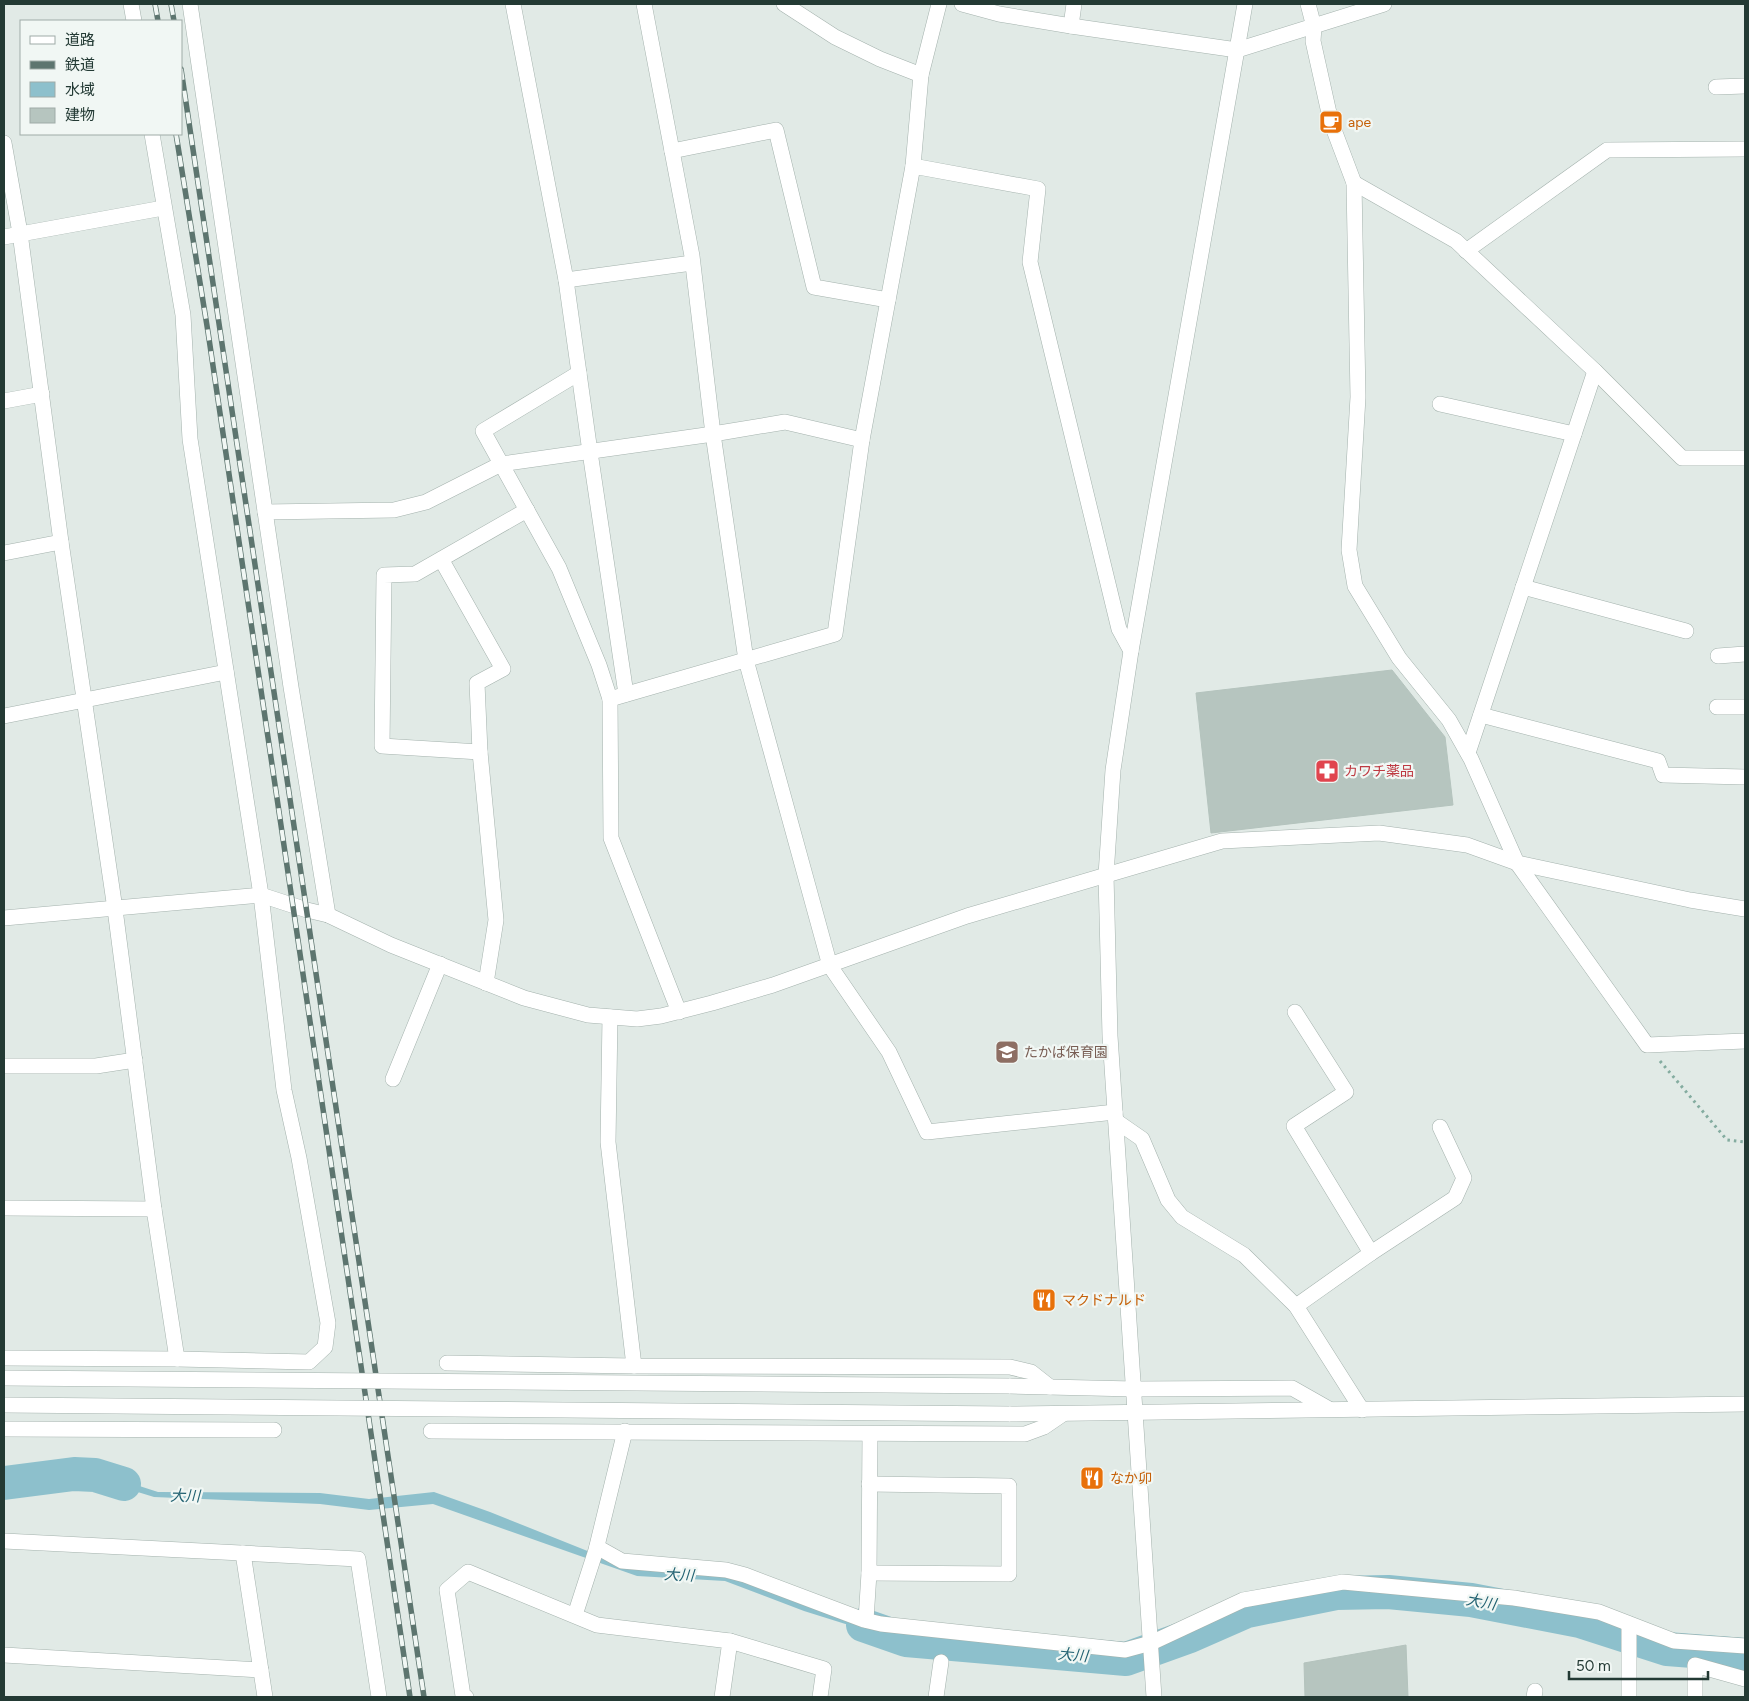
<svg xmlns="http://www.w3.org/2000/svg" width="1749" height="1701" font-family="Figtree,'Noto Sans JP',sans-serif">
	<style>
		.water { fill: #8dc0cc }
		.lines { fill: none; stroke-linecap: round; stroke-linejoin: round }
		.river { stroke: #8dc0cc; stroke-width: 34 }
		.building { fill: #b6c5bf; stroke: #b4c3bd }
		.minor-casing { stroke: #a4b2ad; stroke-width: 16 }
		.path { stroke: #84aca0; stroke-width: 3; stroke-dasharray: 2.5 4; stroke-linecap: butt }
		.minor { stroke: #fff; stroke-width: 15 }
		.rail-casing { stroke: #5d756f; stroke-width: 5.5 }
		.rail { stroke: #f1f7f4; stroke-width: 4; stroke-dasharray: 11; stroke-linecap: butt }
		.minor-bridge-casing { stroke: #a4b2ad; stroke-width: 16; stroke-linecap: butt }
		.minor-bridge { stroke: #fff; stroke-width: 15 }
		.labels { text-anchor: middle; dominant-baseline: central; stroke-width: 4.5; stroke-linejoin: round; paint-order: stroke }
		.food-label { font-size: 14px; fill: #c56008; stroke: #f1f7f4; text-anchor: start }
		.health-label { font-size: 14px; fill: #be3a42; stroke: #f1f7f4; text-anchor: start }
		.education-label { font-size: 14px; fill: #785e54; stroke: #f1f7f4; text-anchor: start }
		.water-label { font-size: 15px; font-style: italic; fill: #216171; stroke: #f1f7f4 }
	</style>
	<rect width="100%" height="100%" fill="#e1eae6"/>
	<path class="water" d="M93 1471 158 1492 320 1493 369 1499 434 1492 490 1512 630 1568 725 1575 908 1638 906 1643 804 1611 725 1581 637 1576 433 1504 369 1510 320 1504 154 1497 92 1478 80 1477V1472Z"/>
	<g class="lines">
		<g class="river">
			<path d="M4 1483 74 1474 95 1475 124 1484"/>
			<path d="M863 1625 906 1640 1126 1659 1190 1636 1247 1611 1336 1593 1388 1592 1471 1600 1580 1621 1667 1649 1745 1655"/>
		</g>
	</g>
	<g class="building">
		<path d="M1392 670 1445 737 1453 805 1211 833 1196 693Z"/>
		<path d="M1406 1645 1408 1697H1305L1304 1663Z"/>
	</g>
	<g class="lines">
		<g class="minor-casing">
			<g id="minor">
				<path d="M131 4 134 21"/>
				<path d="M190 4 291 687 328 915"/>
				<path d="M513 4 566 280 590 452 626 694"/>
				<path d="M644 4 692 256 713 434 746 660 830 966 889 1052 927 1132 1115 1112"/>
				<path d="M784 4 835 37 880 59 921 75 913 166"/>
				<path d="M962 4 999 14 1071 26 1237 50 1384 4"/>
				<path d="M1308 4 1314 27 1313 41 1331 122 1354 183 1358 397 1349 550 1355 586 1399 658 1449 720 1471 759 1517 863 1647 1045 1745 1041"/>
				<path d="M1071 26 1074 4"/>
				<path d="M921 75 939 4"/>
				<path d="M1716 87 1745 86"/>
				<path d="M4 143 20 233 61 542 115 909 154 1209 177 1359"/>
				<path d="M672 151 776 130 814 287 888 300"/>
				<path d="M1354 183 1456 241 1595 371 1682 458H1745"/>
				<path d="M4 237 163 208"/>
				<path d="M1466 251 1607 150 1745 149"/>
				<path d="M566 280 692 263"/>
				<path d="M579 373 483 431 559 568 599 665 610 699"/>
				<path d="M4 401 42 394"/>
				<path d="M1440 404 1574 434"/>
				<path d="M265 512 394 510 426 502 501 464 713 434 785 422 862 440 913 166 1038 189 1030 262 1119 629 1131 651"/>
				<path d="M4 553 61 542"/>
				<path d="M441 559 503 669 477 683 480 752 382 746 384 575 415 574 527 510"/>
				<path d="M1523 587 1686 631"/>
				<path d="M1718 656 1745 654"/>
				<path d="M1717 707H1745"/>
				<path d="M1481 715 1658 761 1663 775 1745 777"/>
				<path d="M4 716 226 672"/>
				<path d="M480 752 496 920 486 983"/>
				<path d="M1468 753 1595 371"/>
				<path d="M4 918 261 895 307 910 328 915 391 945 524 998 588 1015 637 1019 661 1016 712 1003 773 985 967 916 1222 841 1379 833 1467 845 1517 863 1690 900 1745 909"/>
				<path d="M679 1012 611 838 610 699 835 634 862 440"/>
				<path d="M1295 1012 1346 1092 1294 1126 1371 1253 1296 1306"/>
				<path d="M610 1017 608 1142 634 1366 1010 1367 1031 1372 1050 1387"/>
				<path d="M4 1066H96L135 1060"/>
				<path d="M393 1079 440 964"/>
				<path d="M1116 1121 1142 1139 1168 1200 1182 1217 1244 1255 1296 1306 1362 1410"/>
				<path d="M4 1208 154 1209"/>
				<path d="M1371 1253 1455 1198 1464 1178 1440 1127"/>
				<path d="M4 1358 177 1359 309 1362 325 1347 328 1323 299 1158 284 1090 261 895 190 439 183 315 152 134"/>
				<path d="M447 1363 634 1366"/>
				<path d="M1009 1386 1134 1389 1292 1388 1329 1409"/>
				<path d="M1009 1414 1745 1404"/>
				<path d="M4 1429 274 1430"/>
				<path d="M431 1431 1025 1434 1044 1427 1063 1414"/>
				<path d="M869 1484 1009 1486V1574L869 1573"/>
				<path d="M4 1541 358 1559 379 1697"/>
				<path d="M597 1547 622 1561 726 1570 745 1575 864 1620 881 1624 1125 1650 1151 1643 1243 1600 1343 1582 1514 1598 1599 1612 1674 1641 1745 1646"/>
				<path d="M243 1553 265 1697"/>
				<path d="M575 1615 596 1550 625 1431"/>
				<path d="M866 1620 869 1573 870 1434"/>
				<path d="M730 1641 824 1669 820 1697"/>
				<path d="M4 1655 261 1670"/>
				<path d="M466 1697 463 1696 447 1590 468 1572 597 1625 730 1641 722 1697"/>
				<path d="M936 1697 941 1662"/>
				<path d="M1154 1697 1110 1036 1106 875 1113 770 1131 651 1245 4"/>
				<path d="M1534 1697 1535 1691"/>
				<path d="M1629 1697V1624"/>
				<path d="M1695 1697V1665L1745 1679"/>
			</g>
		</g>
		<path class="path" d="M1660 1061 1727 1140 1745 1142"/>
		<use href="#minor" class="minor"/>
		<g class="rail-casing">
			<g id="rail">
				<path d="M155 4 158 21"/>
				<path d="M171 4 174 21"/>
				<path d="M181 69 424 1697"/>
				<path d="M176 134 208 332 410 1697"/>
			</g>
		</g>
		<use href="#rail" class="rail"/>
		<g class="minor-bridge-casing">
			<g id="minor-bridge">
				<path d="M4 1378 1009 1386"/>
				<path d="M4 1405 1009 1414"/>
			</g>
		</g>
		<use href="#minor-bridge" class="minor-bridge"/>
	</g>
	<defs>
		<g id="cafe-square" transform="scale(1.25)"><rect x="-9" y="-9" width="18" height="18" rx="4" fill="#e8710a" stroke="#f1f7f4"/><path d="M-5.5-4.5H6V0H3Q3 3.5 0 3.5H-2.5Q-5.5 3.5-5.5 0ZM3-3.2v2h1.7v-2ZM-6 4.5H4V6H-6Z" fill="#fff"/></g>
		<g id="pharmacy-square" transform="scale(1.25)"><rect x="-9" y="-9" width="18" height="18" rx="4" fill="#e0444e" stroke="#f1f7f4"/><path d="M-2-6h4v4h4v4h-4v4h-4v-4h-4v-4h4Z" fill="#fff"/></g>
		<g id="school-square" transform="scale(1.25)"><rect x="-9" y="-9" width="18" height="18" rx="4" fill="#8d6e63" stroke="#f1f7f4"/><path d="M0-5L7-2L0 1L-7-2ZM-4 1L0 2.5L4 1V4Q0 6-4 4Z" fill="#fff"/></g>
		<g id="restaurant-square" transform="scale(1.25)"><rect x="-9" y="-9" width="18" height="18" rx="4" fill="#e8710a" stroke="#f1f7f4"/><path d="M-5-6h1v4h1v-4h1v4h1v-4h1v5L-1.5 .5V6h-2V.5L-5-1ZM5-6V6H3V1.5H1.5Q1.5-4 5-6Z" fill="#fff"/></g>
	</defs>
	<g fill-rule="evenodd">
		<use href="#cafe-square" x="1331" y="122"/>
		<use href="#pharmacy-square" x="1327" y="771"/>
		<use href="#school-square" x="1007" y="1052"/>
		<use href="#restaurant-square" x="1044" y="1300"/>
		<use href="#restaurant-square" x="1092" y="1478"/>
	</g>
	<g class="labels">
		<g class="food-label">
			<text x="1348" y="122">ape</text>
			<text x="1062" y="1300">マクドナルド</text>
			<text x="1110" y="1478">なか卯</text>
		</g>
		<g class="health-label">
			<text x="1344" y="771">カワチ薬品</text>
		</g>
		<g class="education-label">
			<text x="1024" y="1052">たかば保育園</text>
		</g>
		<g class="water-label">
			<text transform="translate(185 1496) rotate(1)">大川</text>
			<text transform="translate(679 1575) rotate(3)">大川</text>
			<text transform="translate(1481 1602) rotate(10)">大川</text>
			<text transform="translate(1073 1655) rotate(5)">大川</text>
		</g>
	</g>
	<rect width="1749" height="1701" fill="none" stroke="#233a34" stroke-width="10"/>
	<rect x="20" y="20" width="162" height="115" fill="#f1f7f4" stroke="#9faba7"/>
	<rect x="30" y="36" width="25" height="8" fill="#ffffff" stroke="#9faba7"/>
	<text x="65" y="45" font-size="15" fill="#233a34">道路</text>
	<rect x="30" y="61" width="25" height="8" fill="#5d756f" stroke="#9faba7"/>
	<text x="65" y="70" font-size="15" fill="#233a34">鉄道</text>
	<rect x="30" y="82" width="25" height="15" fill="#8dc0cc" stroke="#9faba7"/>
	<text x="65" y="95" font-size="15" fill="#233a34">水域</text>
	<rect x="30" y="108" width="25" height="15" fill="#b6c5bf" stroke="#9faba7"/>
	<text x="65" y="120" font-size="15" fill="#233a34">建物</text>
	<path d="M1569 1671v8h139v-8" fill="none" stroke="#233a34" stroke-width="2.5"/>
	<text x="1576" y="1671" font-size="15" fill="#233a34" stroke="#f1f7f4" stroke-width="4" paint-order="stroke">50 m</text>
</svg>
